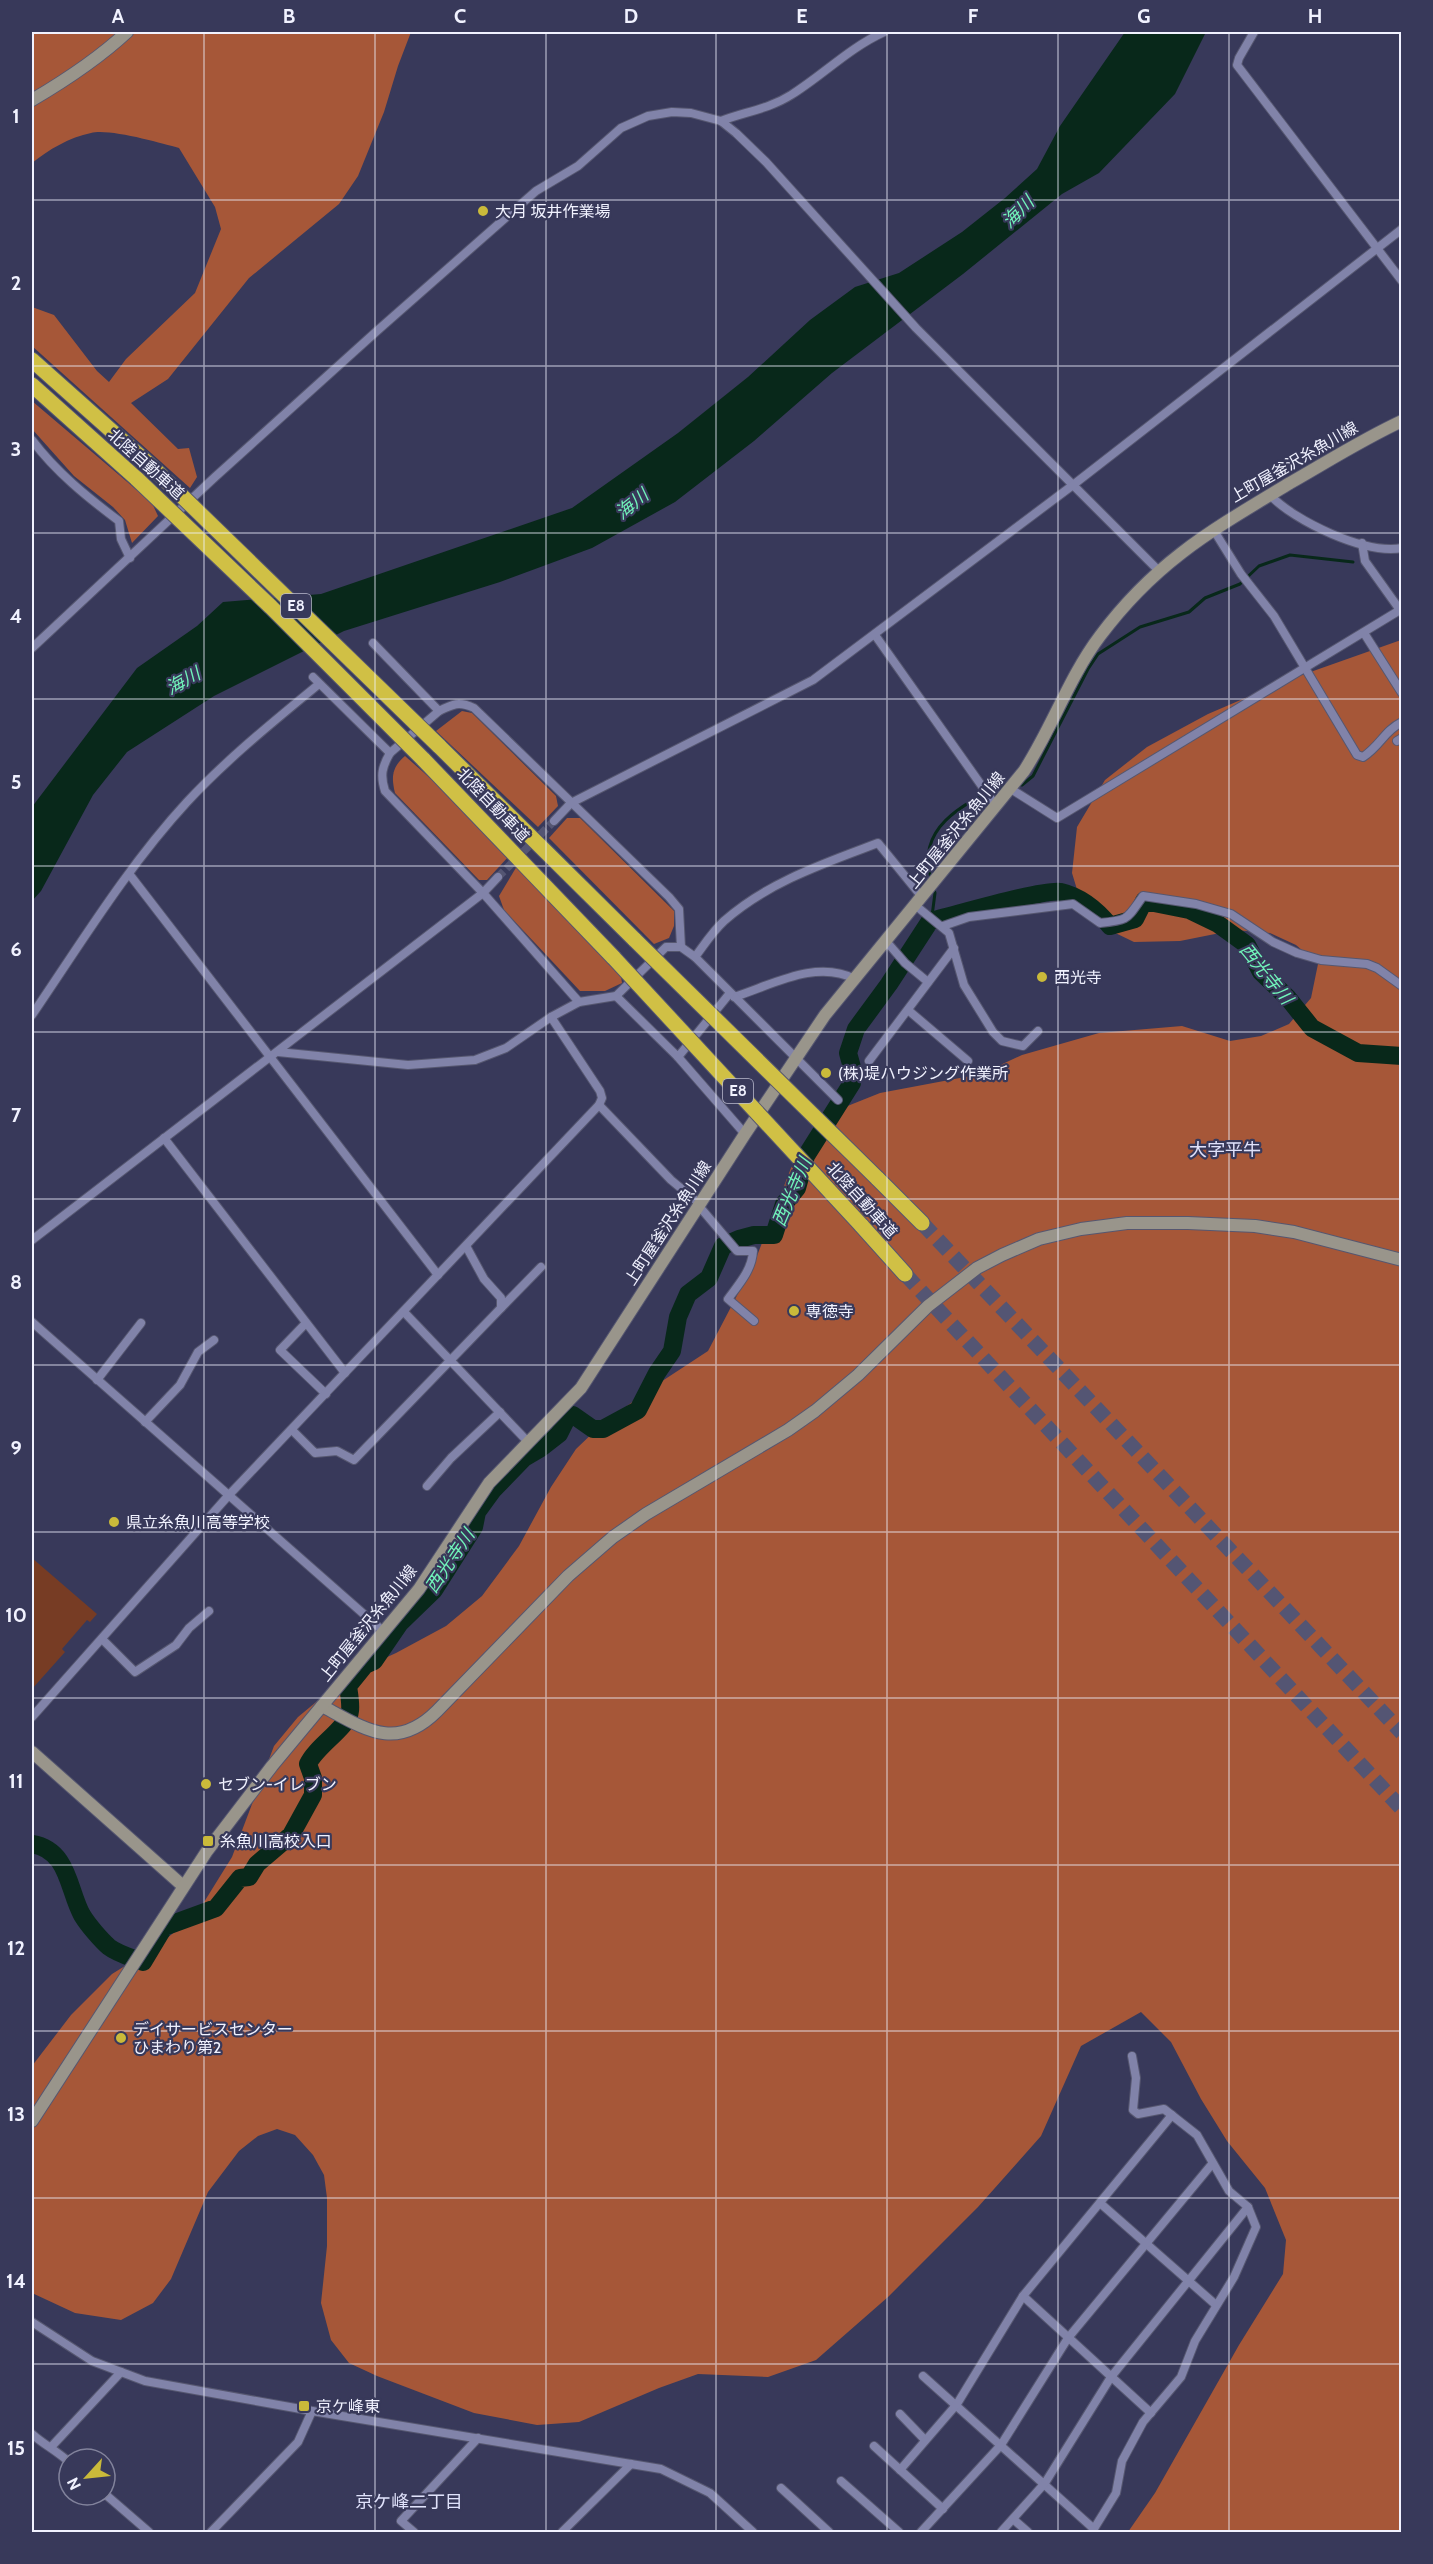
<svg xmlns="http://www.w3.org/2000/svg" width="1433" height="2564" font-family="Cabin,'Noto Sans JP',sans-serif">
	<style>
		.green { fill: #773c24 }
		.forest { fill: #a65738 }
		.water { fill: #08281a }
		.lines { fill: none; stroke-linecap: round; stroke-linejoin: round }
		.stream { stroke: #08281a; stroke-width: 3 }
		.river { stroke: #08281a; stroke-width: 18 }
		.street-tunnel { stroke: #545573; stroke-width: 8; stroke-dasharray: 8 4; stroke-linecap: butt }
		.highway-tunnel { stroke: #545573; stroke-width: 15; stroke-dasharray: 15 8; stroke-linecap: butt }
		.street-casing { stroke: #565770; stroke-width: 10 }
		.secondary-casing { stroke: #565770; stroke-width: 14 }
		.highway-casing { stroke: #565770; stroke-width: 17 }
		.street { stroke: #8183a9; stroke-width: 8 }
		.secondary { stroke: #99958b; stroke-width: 12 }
		.highway { stroke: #d0c045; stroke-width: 15 }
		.highway-bridge-casing { stroke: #565770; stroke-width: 17; stroke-linecap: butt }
		.highway-bridge { stroke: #d0c045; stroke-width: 15 }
		.grid { fill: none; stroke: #f1f2ff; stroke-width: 1.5; stroke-opacity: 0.55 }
		.poi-dot { fill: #caba3a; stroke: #38395a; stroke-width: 2 }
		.labels { text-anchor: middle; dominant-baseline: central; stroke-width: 4.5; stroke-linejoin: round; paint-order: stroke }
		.shield { fill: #38395a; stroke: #babace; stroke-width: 1.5 }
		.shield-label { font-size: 15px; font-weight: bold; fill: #f1f2ff }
		.poi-label { font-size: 16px; fill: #f1f2ff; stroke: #38395a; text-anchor: start }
		.street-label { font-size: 16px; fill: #f1f2ff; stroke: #38395a }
		.water-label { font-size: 18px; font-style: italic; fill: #71f4ba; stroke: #38395a }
		.neighbourhood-label { font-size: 18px; fill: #e0e2fb; stroke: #38395a }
		.neatline { fill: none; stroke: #f1f2ff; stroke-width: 2 }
		.grid-label { font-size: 20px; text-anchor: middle; font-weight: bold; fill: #f1f2ff }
	</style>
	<rect width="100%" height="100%" fill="#38395a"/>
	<path class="green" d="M32 1558 97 1614 90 1622 87 1620 62 1649 65 1652 32 1689Z"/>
	<g class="forest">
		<path d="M32 32H411L398 66 384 112 358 176 339 204 249 278 168 379 131 403 178 449 189 448 197 477 190 488 32 346V307L54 315 97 371 109 382 126 359 195 293 221 229 215 207 179 148C161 143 108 128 91 133 70 137 48 150 32 163Z"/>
		<path d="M32 401 152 503 158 516 132 543 125 520 113 507 74 476 32 429Z"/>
		<path d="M1401 640V2530L1397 2532H1128L1155 2493 1239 2345 1283 2274 1286 2240 1265 2188 1227 2141 1201 2099 1171 2042 1141 2012 1081 2046 1041 2136 978 2207 888 2297 816 2360 768 2377 698 2374 659 2388 579 2422 537 2425 474 2413 377 2376 349 2363 331 2340 321 2303 327 2246V2198L324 2175 313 2155 295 2135 277 2129 258 2136 239 2151 208 2192 171 2279 153 2303 121 2320 75 2313 32 2293V2066L71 2015 112 1974 157 1946 196 1915 232 1857 274 1746 298 1717 350 1674 396 1653 446 1626 482 1596 519 1546 551 1487 576 1449 599 1427 647 1391 708 1351 755 1261 791 1168 814 1132 845 1107 880 1093 981 1074 1022 1055 1099 1033 1182 1026 1230 1041 1261 1036 1289 1024 1311 998 1318 964 1296 945 1270 933 1235 930 1180 941 1134 942 1105 928 1082 906 1072 873 1077 827 1105 780 1147 747 1208 714 1285 681Z"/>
		<path d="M462 711 472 713 556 796 558 806 538 827 436 731Z"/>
		<path d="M405 756 439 786 508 857 487 880H479L395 793C391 777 392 767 405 756Z"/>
		<path d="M567 818H580L674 911V926L669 938 654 944 549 838Z"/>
		<path d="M517 866 621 976 622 983 605 991H580L504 910 499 896Z"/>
	</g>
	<path class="water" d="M1125 32H1206L1175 94 1099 173 1062 194 963 274 832 373 754 441 675 502 592 548 500 582 344 631 214 696 127 752 93 795 41 891 32 901V807L137 668 197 626 223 602 321 594 572 508 678 433 748 377 810 320 855 287 899 273 962 232 1005 198 1037 169 1060 126Z"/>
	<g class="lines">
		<g class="stream">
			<path d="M1019 785H1022L1033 776 1088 669 1098 654 1140 627 1189 612 1205 598 1240 584 1259 566 1290 555 1353 562"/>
			<path d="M931 878C916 828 962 805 1000 786H1006"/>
			<path d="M932 916 935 893 933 887"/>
		</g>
		<path class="river" d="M32 1844C69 1850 68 1890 82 1915 88 1925 101 1940 109 1947 118 1954 133 1958 143 1962L164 1927 216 1908 240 1878 249 1877 257 1864 291 1835 313 1795V1778L308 1764C316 1746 349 1727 350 1711 351 1703 349 1694 348 1686L365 1665 374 1661 400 1623 434 1590 474 1527 477 1512 493 1490 524 1458 541 1448 559 1434 568 1416 573 1415 593 1429H603L638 1410 657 1373 672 1351 678 1317 688 1294 709 1278 723 1246 739 1239 754 1235H774L784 1204 797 1188 806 1156 852 1083 853 1071 848 1053 856 1029 889 984 930 921C952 916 1046 888 1061 892 1082 897 1097 910 1110 926L1135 919 1144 901 1189 910 1218 924 1247 945 1261 972 1288 998 1312 1028 1358 1053 1402 1056"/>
		<path class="street-tunnel" d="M498 877 554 821"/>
		<g class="highway-tunnel">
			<path d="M922 1223 1402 1733"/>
			<path d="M905 1274 1402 1809"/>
		</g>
		<g class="street-casing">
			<g id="street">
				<path d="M1254 32 1239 58 1237 65 1402 281"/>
				<path d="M721 121C744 112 769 109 791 95 823 75 849 48 884 32"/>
				<path d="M32 440C56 472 87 497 119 521L121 539 130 558"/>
				<path d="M1270 495C1294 521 1366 555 1402 548"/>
				<path d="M1213 529 1241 574 1274 616 1357 755 1363 757C1381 745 1384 731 1402 722"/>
				<path d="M1364 633 1402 693"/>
				<path d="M875 635 996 806"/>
				<path d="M373 643 439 711C453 704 459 701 474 708L669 897 679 909 681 947"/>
				<path d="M32 648 215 477 378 330 536 191 578 166 621 128 648 116 672 112 691 113 721 121 736 133 766 162 916 328 1158 570"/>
				<path d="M313 677 390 753C382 767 380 775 385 791L483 893 579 1002"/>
				<path d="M1397 741 1402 738"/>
				<path d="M390 753 439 711"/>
				<path d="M1011 789 1057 818 1400 610 1365 561 1362 543"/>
				<path d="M554 821 571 803 813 680 1073 485 1402 229"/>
				<path d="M130 875 438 1275"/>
				<path d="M915 905 949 933 964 985 993 1032 1002 1041 1023 1046 1038 1031"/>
				<path d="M943 926 969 917 1073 904 1100 923C1129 920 1126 920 1143 896L1196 904 1231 914 1273 942 1297 953 1321 960 1367 964 1377 968 1402 986"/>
				<path d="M886 941 905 963 928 982"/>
				<path d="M616 996 666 947H681L695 957"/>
				<path d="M734 997C772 985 816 959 855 979"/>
				<path d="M908 1010 968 1061"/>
				<path d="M32 1015C81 943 128 866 187 802 227 759 274 721 319 684"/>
				<path d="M278 1052 408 1065 475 1060 506 1048 551 1017"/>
				<path d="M678 1057 745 1134"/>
				<path d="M869 1061 954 948"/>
				<path d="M838 1100 695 957C704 945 713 931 724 921 768 882 825 863 878 843L922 897"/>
				<path d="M599 1105 671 1180 700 1204"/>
				<path d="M164 1138 345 1373"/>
				<path d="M699 1206 737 1251H753C752 1270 739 1284 728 1299L754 1321"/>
				<path d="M32 1240 483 893 498 877"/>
				<path d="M501 1308 541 1267"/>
				<path d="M404 1312 529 1443"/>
				<path d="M32 1322 383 1631"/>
				<path d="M306 1323 280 1350 326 1394"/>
				<path d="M97 1380 141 1323"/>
				<path d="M145 1422 180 1385 198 1352 214 1340"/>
				<path d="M292 1430 315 1453 337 1451 354 1460 501 1308V1298L484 1279 466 1246"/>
				<path d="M427 1486 451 1458 500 1412"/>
				<path d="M102 1639 135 1672 176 1645 189 1628 209 1611"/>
				<path d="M32 1717 228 1496 599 1105 602 1098 600 1091 551 1017 579 1002 616 996 678 1057 730 993"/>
				<path d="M1100 2203 1216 2305"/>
				<path d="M1023 2296 1151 2413"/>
				<path d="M32 2322 92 2361 145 2381 312 2411 661 2469 710 2493 753 2532"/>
				<path d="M923 2376 1094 2529"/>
				<path d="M900 2414 925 2440"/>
				<path d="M32 2434C43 2444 57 2451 69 2462"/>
				<path d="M52 2446 121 2372"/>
				<path d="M874 2446 943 2509"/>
				<path d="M900 2470 957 2404 1023 2296 1172 2115"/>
				<path d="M841 2481 899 2532"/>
				<path d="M781 2488 829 2532"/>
				<path d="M105 2494 149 2532"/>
				<path d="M1013 2519 1028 2532"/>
				<path d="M211 2532 298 2442 312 2411"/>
				<path d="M414 2532 401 2521 478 2438"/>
				<path d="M562 2532 631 2464"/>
				<path d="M921 2532 1001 2445 1068 2338 1212 2164"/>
				<path d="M1001 2532 1045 2483 1111 2377 1248 2207"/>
				<path d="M1092 2532 1116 2493 1122 2461 1143 2422 1181 2377 1195 2341 1234 2277 1256 2227 1248 2207 1229 2191 1197 2135 1164 2109 1138 2114 1133 2110 1136 2078 1132 2056"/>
			</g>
		</g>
		<g class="secondary-casing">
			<g id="secondary">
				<path d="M32 100C66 80 98 59 127 32"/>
				<path d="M322 1706C365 1729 396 1752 437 1711L568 1576 613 1537 646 1514 788 1430 815 1411 858 1375 928 1306 977 1268 1002 1255 1039 1239 1081 1229 1127 1223H1188L1255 1226 1294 1232 1402 1260"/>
				<path d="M32 1752 183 1886"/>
				<path d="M32 2121 207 1851 272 1766 419 1589 489 1483 581 1388 745 1134 825 1015 1024 771C1052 728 1069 677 1100 636 1156 561 1212 530 1290 483 1327 462 1363 439 1402 421"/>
			</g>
		</g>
		<g class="highway-casing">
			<g id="highway">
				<path d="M32 360 151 466"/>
				<path d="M32 385 137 479"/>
				<path d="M439 746 635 940"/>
				<path d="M423 759 614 958"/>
				<path d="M877 1178 922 1223"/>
				<path d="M861 1225 905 1274"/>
			</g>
		</g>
		<use href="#street" class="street"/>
		<use href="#secondary" class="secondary"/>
		<use href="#highway" class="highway"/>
		<g class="highway-bridge-casing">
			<g id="highway-bridge">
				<path d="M151 466 439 746"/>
				<path d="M137 479 271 607 423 759"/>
				<path d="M635 940 877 1178"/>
				<path d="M614 958 861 1225"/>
			</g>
		</g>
		<use href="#highway-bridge" class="highway-bridge"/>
	</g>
	<path class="grid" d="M204 32V2532M375 32V2532M546 32V2532M716 32V2532M887 32V2532M1058 32V2532M1229 32V2532M32 200H1402M32 366H1402M32 533H1402M32 699H1402M32 866H1402M32 1032H1402M32 1199H1402M32 1365H1402M32 1532H1402M32 1698H1402M32 1865H1402M32 2031H1402M32 2198H1402M32 2364H1402"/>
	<g class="poi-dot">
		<circle cx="483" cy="211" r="6"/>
		<circle cx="1042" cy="977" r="6"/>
		<circle cx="826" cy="1073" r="6"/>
		<circle cx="794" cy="1311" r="6"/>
		<circle cx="114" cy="1522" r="6"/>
		<circle cx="206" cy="1784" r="6"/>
		<rect x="202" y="1835" width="12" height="12" rx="3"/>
		<circle cx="121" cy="2038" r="6"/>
		<rect x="298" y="2400" width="12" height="12" rx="3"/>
	</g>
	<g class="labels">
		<g class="shield">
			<rect x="281" y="594" width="30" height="24" rx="4.5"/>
			<rect x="723" y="1079" width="30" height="24" rx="4.5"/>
		</g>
		<g class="shield-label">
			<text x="296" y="606">E8</text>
			<text x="738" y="1091">E8</text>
		</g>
		<g class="poi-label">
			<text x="495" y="211">大月 坂井作業場</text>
			<text x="1054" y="977">西光寺</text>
			<text x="838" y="1073">(株)堤ハウジング作業所</text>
			<text x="806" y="1311">専徳寺</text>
			<text x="126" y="1522">県立糸魚川高等学校</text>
			<text x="218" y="1784">セブン-イレブン</text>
			<text x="220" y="1841">糸魚川高校入口</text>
			<text x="133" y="2029">デイサービスセンター<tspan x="133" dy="18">ひまわり第2</tspan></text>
			<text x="316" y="2406">京ケ峰東</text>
		</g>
		<g class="street-label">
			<text transform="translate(1294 462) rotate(-30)">上町屋釜沢糸魚川線</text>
			<text transform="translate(146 464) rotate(42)">北陸自動車道</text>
			<text transform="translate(493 805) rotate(46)">北陸自動車道</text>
			<text transform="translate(956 830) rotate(-51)">上町屋釜沢糸魚川線</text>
			<text transform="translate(862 1200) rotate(48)">北陸自動車道</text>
			<text transform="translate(668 1223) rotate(-57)">上町屋釜沢糸魚川線</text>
			<text transform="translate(368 1623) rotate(-51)">上町屋釜沢糸魚川線</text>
		</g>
		<g class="water-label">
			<text transform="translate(1018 212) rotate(-45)">海川</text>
			<text transform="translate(632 504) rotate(-39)">海川</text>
			<text transform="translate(183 681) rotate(-29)">海川</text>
			<text transform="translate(1266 974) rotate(51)">西光寺川</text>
			<text transform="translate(792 1192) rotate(-67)">西光寺川</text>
			<text transform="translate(450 1561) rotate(-56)">西光寺川</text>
		</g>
		<g class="neighbourhood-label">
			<text x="1225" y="1150">大字平牛</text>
			<text x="409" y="2502">京ケ峰二丁目</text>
		</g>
	</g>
	<rect width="1433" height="2564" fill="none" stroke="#38395a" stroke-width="66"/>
	<g transform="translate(87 2477) rotate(243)"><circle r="28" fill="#38395a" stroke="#82839c" stroke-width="1.5"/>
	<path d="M0-4.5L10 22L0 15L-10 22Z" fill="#caba3a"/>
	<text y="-9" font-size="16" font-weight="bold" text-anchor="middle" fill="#f1f2ff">N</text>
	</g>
	<rect x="33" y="33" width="1367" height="2498" class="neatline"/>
	<g class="grid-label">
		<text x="118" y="23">A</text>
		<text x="289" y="23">B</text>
		<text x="460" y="23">C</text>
		<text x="631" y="23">D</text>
		<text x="802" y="23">E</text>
		<text x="973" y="23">F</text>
		<text x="1144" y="23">G</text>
		<text x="1315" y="23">H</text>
		<text x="16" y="123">1</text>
		<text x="16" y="290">2</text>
		<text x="16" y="456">3</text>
		<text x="16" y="623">4</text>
		<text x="16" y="789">5</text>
		<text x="16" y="956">6</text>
		<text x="16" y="1122">7</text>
		<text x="16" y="1289">8</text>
		<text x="16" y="1455">9</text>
		<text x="16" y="1622">10</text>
		<text x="16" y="1788">11</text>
		<text x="16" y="1955">12</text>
		<text x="16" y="2121">13</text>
		<text x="16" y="2288">14</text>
		<text x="16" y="2455">15</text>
	</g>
</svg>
